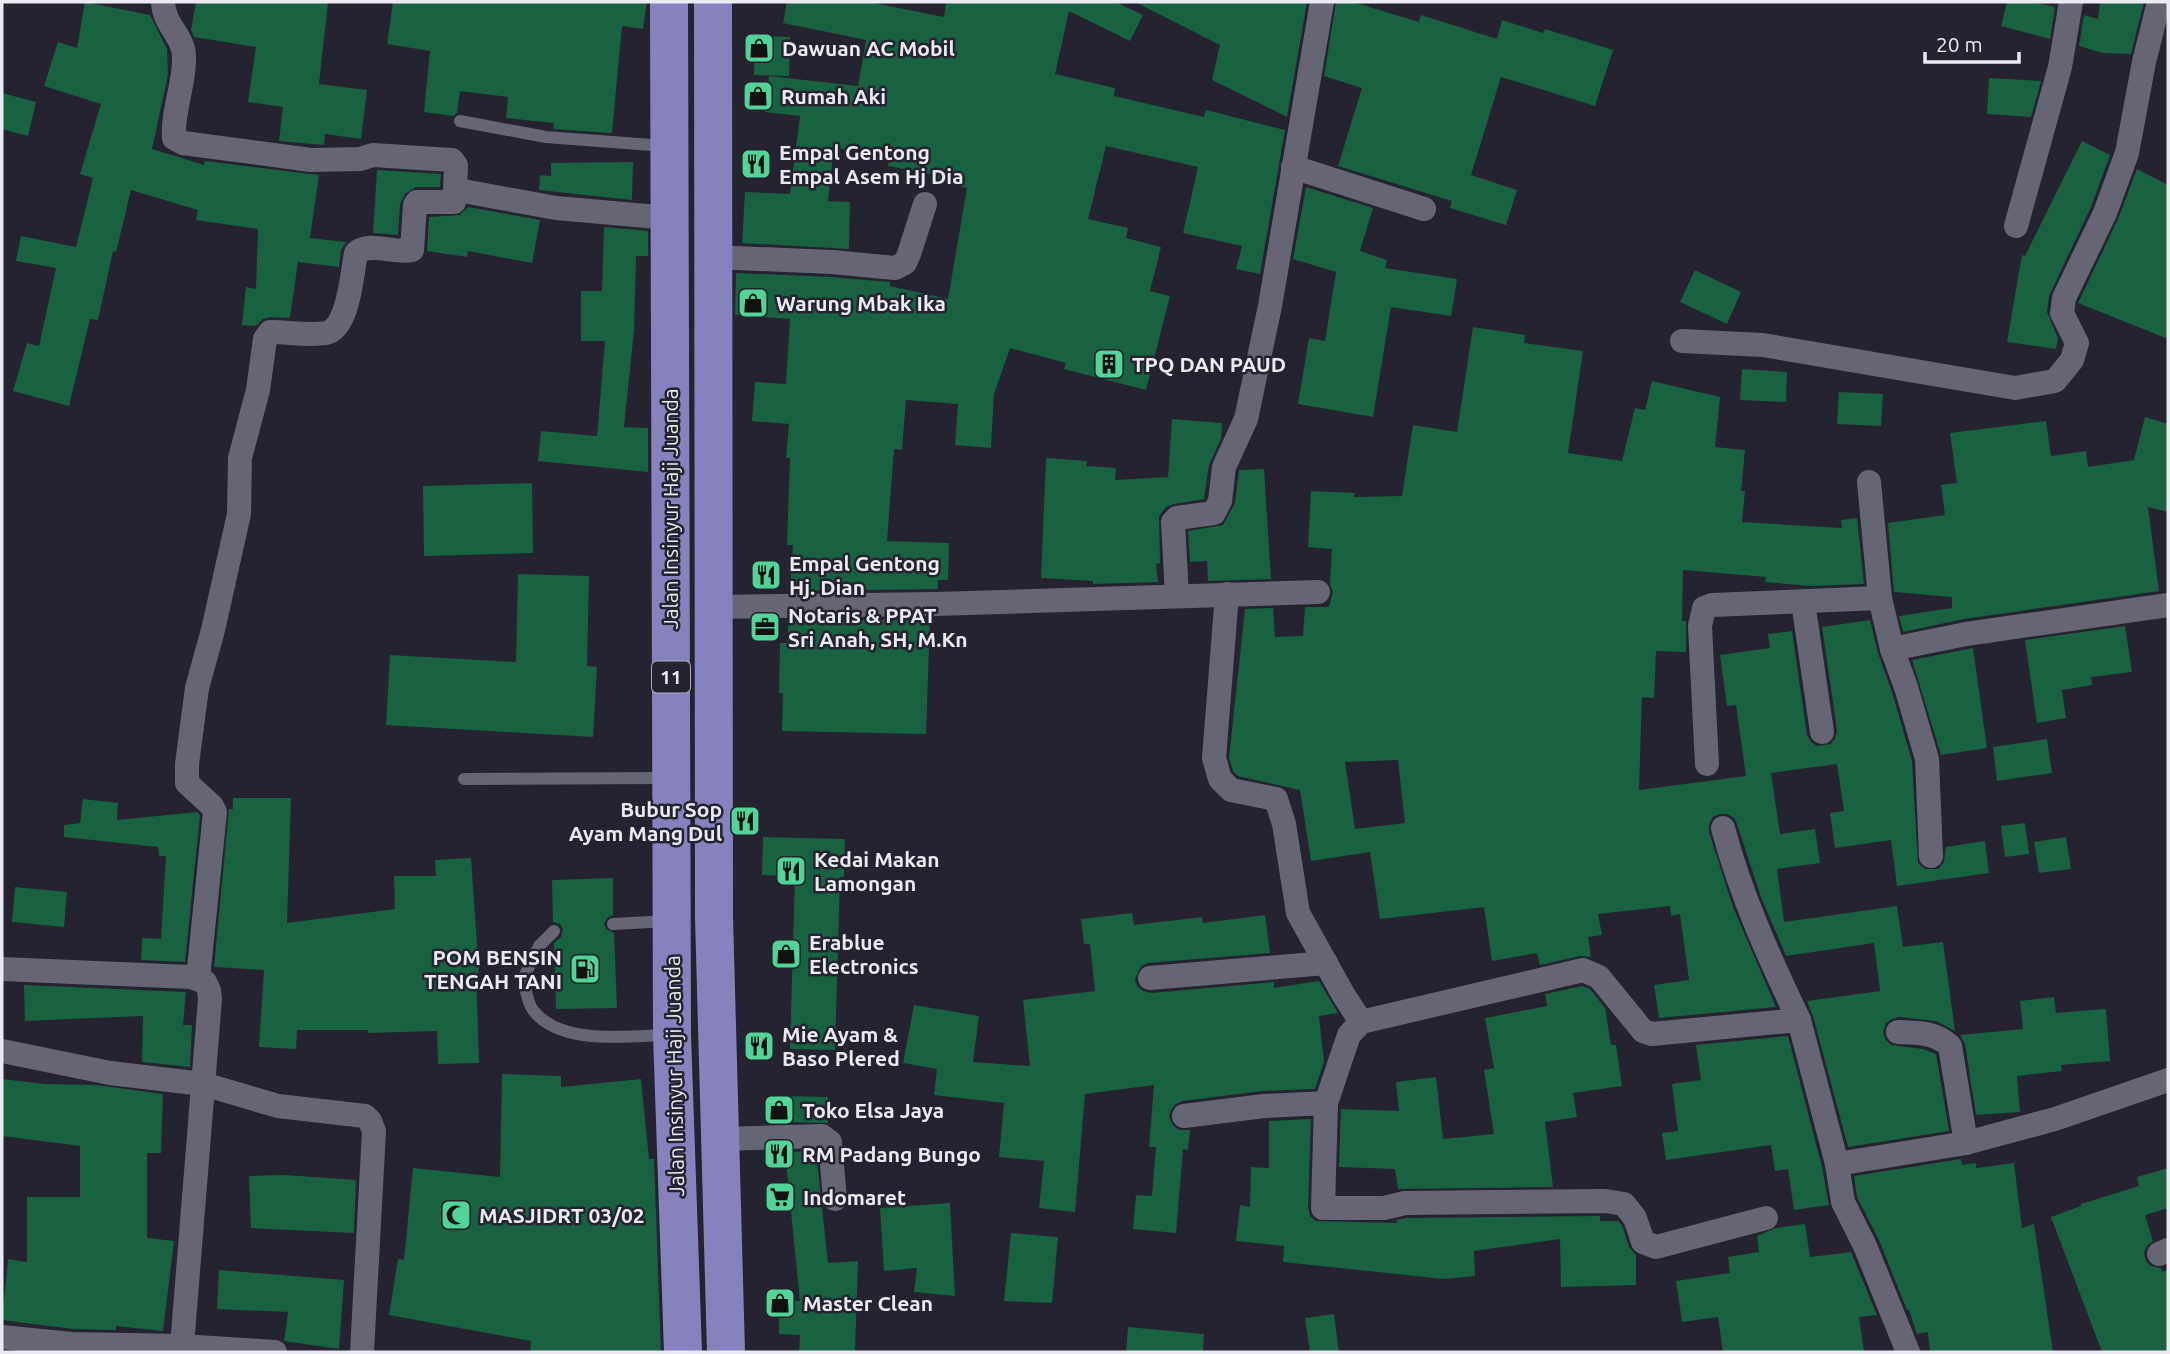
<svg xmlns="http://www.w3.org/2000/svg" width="2170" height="1354" font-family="Ubuntu,sans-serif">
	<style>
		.building { fill: #186141; fill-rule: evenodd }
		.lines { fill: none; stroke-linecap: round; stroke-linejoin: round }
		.service { stroke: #656573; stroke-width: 12 }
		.minor { stroke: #656573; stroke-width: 24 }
		.trunk { stroke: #8682be; stroke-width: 38 }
		.labels { text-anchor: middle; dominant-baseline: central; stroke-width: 5; stroke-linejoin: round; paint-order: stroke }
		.shield { fill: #24232f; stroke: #afaeb8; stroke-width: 2 }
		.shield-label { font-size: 19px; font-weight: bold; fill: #eaeaf2 }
		.poi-label { font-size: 21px; font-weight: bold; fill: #eaeaf2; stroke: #24232f; text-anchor: start }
		.street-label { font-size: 21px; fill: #eaeaf2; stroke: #24232f }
	</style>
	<rect width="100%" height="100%" fill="#24232f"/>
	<g class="building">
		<path d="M85 2 150 15 167 49 168 75 152 149 204 165 205 161 319 175 310 238 346 242 341 250 339 267 298 262 290 318 270 317 263 319 256 326 242 325 246 287 256 289 258 229 196 220 198 210 131 190 116 252 113 251 98 320 90 319 69 406 13 391 27 343 39 346 56 268 16 261 21 236 76 247 93 178 80 174 101 104 44 86 58 42 77 48Z"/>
		<path d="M196 2H328L319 84 367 90 361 139 325 134 324 145 279 141 283 107 248 102 256 47 194 37 191 30Z"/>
		<path d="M393 2H647L643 29 622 26 612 133 553 129 554 123 506 118 508 97 460 91 457 113 453 116 424 112 430 51 387 44Z"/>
		<path d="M787 2H869L944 17 946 2H1116L1143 15 1130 41 1069 11 1055 74 1115 88 1114 96 1204 117 1206 110 1285 130 1260 274 1236 269 1242 246 1183 233 1198 167 1106 146 1088 219 1128 228 1126 238 1161 247 1150 291 1170 296 1146 390 1064 369 1066 363 1010 348 994 394 991 448 955 445 958 404 906 400 902 450 894 449 887 541 949 543 948 580H938V589L790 591 793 545H787L790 458H786L789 424 752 421 755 382 786 384 790 319 735 315 736 273 831 277 890 282V286L948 299 967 188 930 180 931 174 888 166 889 159 834 147 828 201 850 202 849 249 742 243 745 192 790 194 800 116 765 112 769 76 858 86 866 40 783 23Z"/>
		<path d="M1135 2H1307L1287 117 1212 80 1220 45Z"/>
		<path d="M1336 2H1353L1419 22 1421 15 1497 39 1502 20 1543 33 1545 29 1613 50 1595 106 1501 77 1471 175 1517 190 1506 225 1450 208 1452 201 1338 166 1362 88 1324 76Z"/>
		<path d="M2007 2H2033L2055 7 2050 39 2001 26Z"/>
		<path d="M2100 2H2144L2131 54 2103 53 2079 46 2084 15 2098 19Z"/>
		<path d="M755 36 790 37 789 76 754 75Z"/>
		<path d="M1989 78 2041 81 2031 117 1987 114Z"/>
		<path d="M2 93 36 102 28 136 2 129Z"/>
		<path d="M2082 141 2110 155 2091 207 2049 296 2047 312 2058 338 2056 349 2007 342 2022 255 2025 256Z"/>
		<path d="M633 162 632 200 539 190 540 175 551 176V163Z"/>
		<path d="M2137 169 2168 185V339L2078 303 2118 219Z"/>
		<path d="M377 170 441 174 440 187H416L405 194 400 204 398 235 373 233Z"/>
		<path d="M1306 187 1373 208 1360 251 1387 260 1385 268 1457 279 1451 316 1391 307 1373 417 1298 404 1309 338 1325 341 1336 272 1293 259Z"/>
		<path d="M468 207 540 220 532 263 468 251 467 257 427 251 429 217 460 215Z"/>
		<path d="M604 227 648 231V256H636L634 330 624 427 648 428V472L538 461 541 431 597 436 605 341H581V291H602Z"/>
		<path d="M1695 270 1741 292 1727 324 1680 302Z"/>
		<path d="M1473 327 1525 335 1524 343 1583 351 1568 453 1622 461 1635 408 1645 410 1652 381 1720 397 1715 447 1745 450 1741 491H1745L1742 522 1842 528 1841 520 1857 518 1864 584 1811 586 1765 582 1766 577 1683 570 1682 621H1686V652L1656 651 1654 698 1642 697 1639 790 1746 776 1736 705 1727 706 1720 655 1770 648 1768 634 1792 631 1807 735 1811 742 1817 746 1831 744 1835 738 1837 730 1822 627 1870 620 1878 653 1892 692 1912 761 1918 863 1925 869H1938L1944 862 1946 847 1985 841 1989 873 1897 886 1891 840 1835 848 1830 813 1844 811 1837 764 1771 773 1780 834 1815 829 1820 863 1777 869 1784 922 1897 906 1903 947 1943 942 1955 1031 1936 1021 1899 1017 1892 1019 1886 1023 1883 1032 1885 1039 1891 1045 1923 1049 1936 1054 1949 1131 1848 1147 1813 1016 1807 1001 1880 991 1874 943 1786 956 1761 897 1737 824 1734 818 1727 814H1720L1713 817 1709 824V832L1733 907 1776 1007 1659 1018 1654 985 1689 980 1680 914 1671 916 1670 906 1598 914 1602 935 1588 937 1591 957 1580 956 1540 965 1537 953 1492 961 1484 907 1380 919 1370 852 1311 861 1300 790 1238 776 1233 771 1229 758 1245 609 1273 608 1275 637 1303 636 1305 607H1329L1333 592 1330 584 1332 549 1308 547 1311 491 1355 493 1354 497 1402 496 1413 425 1457 432ZM1398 760 1405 823 1355 829 1345 762Z"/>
		<path d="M1742 369 1787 372 1786 402 1740 400Z"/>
		<path d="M1839 392 1883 394 1881 426 1837 424Z"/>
		<path d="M2145 417 2168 424V512L2148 507 2159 591 1964 619 1903 632 1899 616 1952 608V597L1894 592 1888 523 1945 515 1941 485 1957 483 1950 433 2046 421 2051 456 2086 451 2088 467 2134 460Z"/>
		<path d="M1172 419 1222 423 1221 439 1209 465 1204 499 1174 504 1166 507 1159 516 1160 563 1156 564 1158 582 1093 584V581L1041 578 1046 458 1087 461 1086 466 1116 468 1115 480 1168 477Z"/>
		<path d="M1264 469 1271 579 1208 581 1207 561 1190 562 1188 531 1223 525 1235 503 1239 470Z"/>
		<path d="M532 483 533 553 424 556 423 486Z"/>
		<path d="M518 574 589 576 587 666 597 667 593 737 386 725 390 655 516 662Z"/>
		<path d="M930 619 926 734 782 731 783 693H779L780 643H788V621Z"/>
		<path d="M2125 626 2132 672 2091 677 2092 685 2062 690 2066 718 2037 723 2025 640Z"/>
		<path d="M1973 648 1987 748 1941 755 1912 660Z"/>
		<path d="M2047 739 2052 773 1997 781 1993 747Z"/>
		<path d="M233 798H291L287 923 395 909 394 876H436L435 860 471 858 479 973H476L479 1063 438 1064 437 1031 368 1033V1030H297L296 1049 259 1047 264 970 214 967 229 809H233Z"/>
		<path d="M83 799 118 803 117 820 197 812 200 815 185 962 141 960 142 938 161 939 166 856H159L158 847 64 837V825L80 823Z"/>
		<path d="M2025 823 2029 854 2005 857 2001 826Z"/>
		<path d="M763 837 845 839 844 877H840L835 1050 790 1049 795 876 762 875Z"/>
		<path d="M2066 837 2071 869 2039 873 2034 842Z"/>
		<path d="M613 878V915L608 917 604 924 606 929 614 933 617 1008 556 1009 554 943 561 937 563 929 560 924 553 922 552 880Z"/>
		<path d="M15 887 67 892 64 927 12 922Z"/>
		<path d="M1132 913 1134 925 1202 917 1203 923 1265 915 1270 953 1148 963 1141 966 1135 979 1137 986 1143 991 1151 993 1274 982V988L1319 981 1338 1013 1319 1016 1324 1062 1315 1089 1262 1091 1182 1101 1176 1104 1171 1110 1169 1117 1173 1125 1179 1130H1190L1188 1150 1183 1149 1176 1233 1133 1229 1136 1195 1152 1196 1156 1147H1149L1154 1085 1085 1094 1075 1212 1039 1208 1044 1161 999 1157 1004 1103 934 1095 937 1069 903 1063 914 1005 979 1016 973 1062 1030 1066 1023 1000 1095 991 1090 944H1084L1081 919Z"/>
		<path d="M24 985 186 992 183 1025H192L190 1067 142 1062 143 1016 25 1021Z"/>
		<path d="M1582 986 1590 989 1605 1008 1611 1045H1616L1622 1086 1573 1093 1577 1117 1545 1122 1553 1187 1398 1189 1395 1169 1339 1167 1341 1109 1399 1111 1396 1082 1436 1077 1443 1139 1494 1134 1484 1070 1494 1068 1485 1018 1547 1006 1545 994Z"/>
		<path d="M2054 997 2056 1013 2106 1009 2110 1061 2061 1065 2062 1071 2017 1076 2020 1112 1976 1115 1965 1044 1960 1035 2023 1029 2020 1001Z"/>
		<path d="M1788 1036 1822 1167 1829 1205 1794 1210 1788 1169 1775 1171 1771 1145 1666 1160 1662 1133 1678 1131 1672 1084 1701 1080 1696 1045Z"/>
		<path d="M502 1074 561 1076V1087L641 1079 649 1159H654L661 1352H530L531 1341 389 1315 398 1259 404 1260 413 1168 500 1177Z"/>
		<path d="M2 1079 44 1084 96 1085 163 1094 161 1153H147V1238L174 1241 163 1331 116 1326V1330L73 1329 2 1320 8 1259 27 1262V1197H80V1146L2 1136Z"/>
		<path d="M779 1096 828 1097V1123L778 1122Z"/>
		<path d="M1311 1119 1308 1208 1310 1216 1316 1221 1397 1223V1220L1407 1218 1600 1216V1221H1618L1622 1225 1629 1247 1636 1255V1285L1561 1287 1560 1239 1474 1251 1475 1276 1444 1279 1283 1262 1284 1246 1236 1241 1240 1205 1250 1207 1251 1167 1269 1168V1121Z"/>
		<path d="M816 1151 828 1263 858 1261 855 1352H799L800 1335 779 1334V1300L800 1301 785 1152Z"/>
		<path d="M1961 1159 1962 1165 1976 1163V1168L2014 1163 2022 1228 2034 1224 2053 1352H1930L1928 1332 1917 1334 1909 1310H1907L1879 1240 1857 1197 1854 1176Z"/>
		<path d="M2168 1168V1208L2145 1215 2153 1241 2147 1246 2144 1253 2146 1261 2151 1266 2161 1268 2162 1272 2168 1270V1352H2102L2051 1217 2081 1206V1204L2139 1186 2137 1177Z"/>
		<path d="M285 1175 356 1180 354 1233 251 1228 249 1176Z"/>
		<path d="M950 1203 955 1296 914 1292 917 1268 884 1271 880 1208Z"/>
		<path d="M1805 1224 1810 1257 1851 1252 1877 1315 1859 1317 1864 1352H1723L1718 1317 1682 1322 1676 1281 1730 1273 1728 1257 1759 1252 1757 1236 1776 1228Z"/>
		<path d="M1011 1233 1058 1237 1052 1303 1004 1301Z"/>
		<path d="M219 1270 344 1280 339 1349 284 1341 288 1312 217 1309Z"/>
		<path d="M1334 1314 1339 1352H1310L1305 1318Z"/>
		<path d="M1128 1327 1204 1334 1203 1352H1126Z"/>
	</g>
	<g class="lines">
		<g class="service">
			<path d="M460 121 546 137 665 146"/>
			<path d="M464 779 667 778"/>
			<path d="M613 924 669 921"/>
			<path d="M554 931 539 946 523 979C526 988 527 1003 533 1010 560 1046 628 1036 668 1035"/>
		</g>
		<g class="minor">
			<path d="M163 2C164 26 184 36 184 57 185 84 172 111 174 138L183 143 311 160 360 159 373 155 452 160 456 165 455 189 463 191 556 208 669 218"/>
			<path d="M1293 167 1424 209"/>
			<path d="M2016 226 2060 67 2071 2"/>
			<path d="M711 257 832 262 895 268 905 263 909 254 925 204"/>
			<path d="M1682 341 1763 345 2015 388 2055 381 2072 360 2077 343 2062 313 2064 298 2105 213 2127 153 2144 62 2159 2"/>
			<path d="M1869 482 1880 598 1892 649 1906 687 1927 759 1931 856"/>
			<path d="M1227 594 1214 758 1220 779 1231 790 1276 799 1284 824 1298 913 1343 994 1361 1022"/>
			<path d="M1177 596 1173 522 1177 518 1214 513 1220 501 1224 467 1246 419 1270 306 1322 2"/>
			<path d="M1803 602 1822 732"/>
			<path d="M713 607 936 604 1318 592"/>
			<path d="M1892 649 1966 634 2168 605"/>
			<path d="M1707 764 1700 626 1704 608 1712 605 1880 598"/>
			<path d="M1723 828C1741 896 1769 957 1799 1020"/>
			<path d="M2 969 191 977 205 982 209 990 210 999 182 1346 275 1352"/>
			<path d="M198 978 215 812 212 806 187 783V764L197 688 213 630 239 514 240 458 258 390 265 339 270 332C288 332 309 336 326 333 349 328 352 273 356 253 369 241 395 254 412 250L415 205 417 202H454L455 189"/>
			<path d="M1150 978 1326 963"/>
			<path d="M1898 1032C1918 1033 1935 1032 1950 1046L1966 1143"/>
			<path d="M2 1051 110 1073 203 1084 278 1106 365 1116 370 1121 374 1131 362 1352"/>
			<path d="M1184 1116 1264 1106 1326 1103"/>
			<path d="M720 1139 822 1136 830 1142 835 1199"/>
			<path d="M1837 1164 1966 1143 2055 1119 2168 1080"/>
			<path d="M1766 1218 1656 1247 1643 1242 1635 1218 1624 1204 1605 1201 1405 1203 1384 1208H1323L1326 1103 1349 1035 1361 1022 1583 970 1599 977 1643 1031 1652 1034 1799 1020 1837 1164 1843 1202 1865 1246 1908 1352"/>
			<path d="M2159 1254 2168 1250"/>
			<path d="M2 1337 72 1344 182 1346"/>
		</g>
		<g class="trunk">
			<path d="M669 2 672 1035 683 1352"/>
			<path d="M713 2 714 917 726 1352"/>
		</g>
	</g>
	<defs>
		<g id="shop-square" transform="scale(1.575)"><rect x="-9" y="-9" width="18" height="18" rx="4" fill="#52d397" stroke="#24232f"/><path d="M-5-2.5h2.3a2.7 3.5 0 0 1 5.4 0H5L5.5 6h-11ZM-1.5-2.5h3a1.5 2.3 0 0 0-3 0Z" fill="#111"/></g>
		<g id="restaurant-square" transform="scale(1.575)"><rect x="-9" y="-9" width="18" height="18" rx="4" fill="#52d397" stroke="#24232f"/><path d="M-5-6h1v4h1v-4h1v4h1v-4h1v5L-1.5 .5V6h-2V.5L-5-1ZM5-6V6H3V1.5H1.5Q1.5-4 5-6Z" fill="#111"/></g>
		<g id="building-square" transform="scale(1.575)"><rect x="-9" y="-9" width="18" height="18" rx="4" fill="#52d397" stroke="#24232f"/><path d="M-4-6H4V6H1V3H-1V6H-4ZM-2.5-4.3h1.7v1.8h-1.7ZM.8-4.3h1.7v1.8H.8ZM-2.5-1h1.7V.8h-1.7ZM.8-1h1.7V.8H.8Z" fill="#111"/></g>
		<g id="office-square" transform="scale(1.575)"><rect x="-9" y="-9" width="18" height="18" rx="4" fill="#52d397" stroke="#24232f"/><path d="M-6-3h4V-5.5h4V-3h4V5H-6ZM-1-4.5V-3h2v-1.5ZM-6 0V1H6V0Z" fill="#111"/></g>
		<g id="fuel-square" transform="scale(1.575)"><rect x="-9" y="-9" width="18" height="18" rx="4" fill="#52d397" stroke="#24232f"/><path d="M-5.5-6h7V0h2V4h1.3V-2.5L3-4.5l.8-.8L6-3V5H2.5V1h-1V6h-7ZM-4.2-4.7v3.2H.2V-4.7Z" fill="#111"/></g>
		<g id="supermarket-square" transform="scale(1.575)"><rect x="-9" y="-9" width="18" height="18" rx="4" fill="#52d397" stroke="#24232f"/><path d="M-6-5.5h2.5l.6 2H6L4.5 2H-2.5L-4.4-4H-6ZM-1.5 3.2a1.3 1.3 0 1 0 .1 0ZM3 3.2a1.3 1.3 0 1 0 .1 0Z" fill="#111"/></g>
		<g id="mosque-square" transform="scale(1.575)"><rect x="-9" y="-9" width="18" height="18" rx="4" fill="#52d397" stroke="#24232f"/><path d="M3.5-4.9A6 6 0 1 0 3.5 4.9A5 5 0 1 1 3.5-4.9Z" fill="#111"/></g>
	</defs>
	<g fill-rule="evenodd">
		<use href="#shop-square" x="759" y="48"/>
		<use href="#shop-square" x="758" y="96"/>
		<use href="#restaurant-square" x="756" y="164"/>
		<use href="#shop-square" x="753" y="303"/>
		<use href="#building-square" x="1109" y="364"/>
		<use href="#restaurant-square" x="766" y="575"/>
		<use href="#office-square" x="765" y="627"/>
		<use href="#restaurant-square" x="745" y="821"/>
		<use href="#restaurant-square" x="791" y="871"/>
		<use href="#shop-square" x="786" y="954"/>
		<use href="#fuel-square" x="585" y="969"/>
		<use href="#restaurant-square" x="759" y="1046"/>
		<use href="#shop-square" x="779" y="1110"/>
		<use href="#restaurant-square" x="779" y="1154"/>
		<use href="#supermarket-square" x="780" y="1197"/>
		<use href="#mosque-square" x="456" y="1215"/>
		<use href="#shop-square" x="780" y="1303"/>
	</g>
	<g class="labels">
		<rect class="shield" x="652" y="661.5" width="38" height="31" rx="5"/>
		<g class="shield-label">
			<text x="671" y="677">11</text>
		</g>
		<g class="poi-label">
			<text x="782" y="48">Dawuan AC Mobil</text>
			<text x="781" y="96">Rumah Aki</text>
			<text x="779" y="152">Empal Gentong<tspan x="779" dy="24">Empal Asem Hj Dia</tspan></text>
			<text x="776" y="303">Warung Mbak Ika</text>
			<text x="1132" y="364">TPQ DAN PAUD</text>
			<text x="789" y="563">Empal Gentong<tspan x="789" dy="24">Hj. Dian</tspan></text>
			<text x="788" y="615">Notaris &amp; PPAT<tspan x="788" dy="24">Sri Anah, SH, M.Kn</tspan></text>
			<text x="722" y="809" text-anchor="end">Bubur Sop<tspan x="722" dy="24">Ayam Mang Dul</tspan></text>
			<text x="814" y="859">Kedai Makan<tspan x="814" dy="24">Lamongan</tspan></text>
			<text x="809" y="942">Erablue<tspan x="809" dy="24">Electronics</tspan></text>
			<text x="562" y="957" text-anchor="end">POM BENSIN<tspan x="562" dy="24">TENGAH TANI</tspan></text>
			<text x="782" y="1034">Mie Ayam &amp;<tspan x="782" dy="24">Baso Plered</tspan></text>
			<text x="802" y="1110">Toko Elsa Jaya</text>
			<text x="802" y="1154">RM Padang Bungo</text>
			<text x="803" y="1197">Indomaret</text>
			<text x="479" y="1215">MASJIDRT 03/02</text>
			<text x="803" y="1303">Master Clean</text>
		</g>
		<g class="street-label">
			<text transform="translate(670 509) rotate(-90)">Jalan Insinyur Haji Juanda</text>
			<text transform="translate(674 1076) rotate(-91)">Jalan Insinyur Haji Juanda</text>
		</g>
	</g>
	<rect width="2170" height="1354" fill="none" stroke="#eaeaf2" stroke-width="7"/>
	<path d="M1925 52v10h94v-10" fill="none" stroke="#eaeaf2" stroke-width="3.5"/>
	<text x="1936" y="52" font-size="21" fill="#eaeaf2" stroke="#24232f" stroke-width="5" paint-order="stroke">20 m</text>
</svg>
